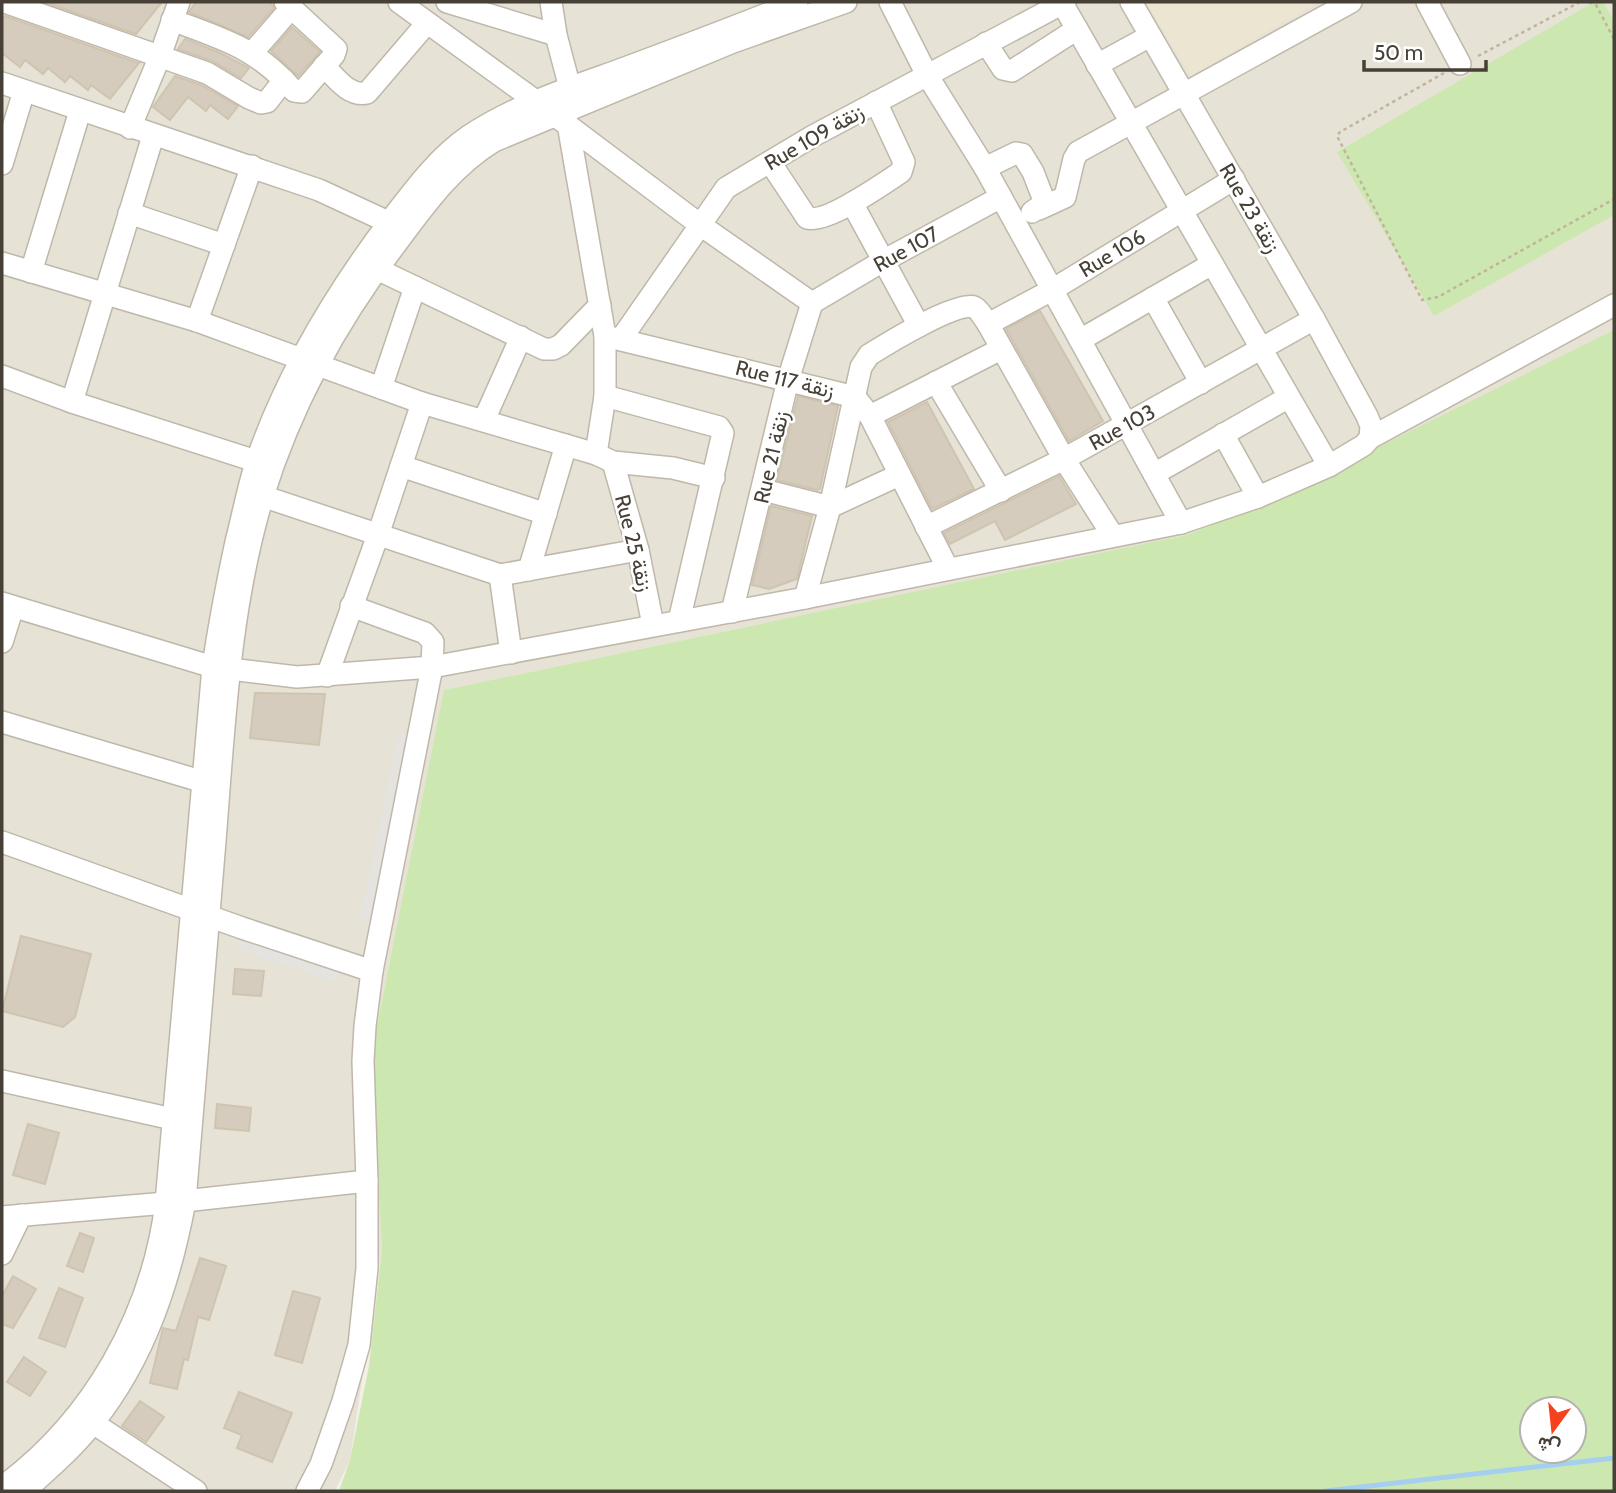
<svg xmlns="http://www.w3.org/2000/svg" width="1616" height="1493" font-family="Cabin,Vazirmatn,sans-serif">
	<style>
		.residential { fill: #e7e2d6 }
		.education { fill: #ece5d2 }
		.green { fill: #cde7b1; fill-rule: evenodd }
		.parking { fill: #e5e3df }
		.lines { fill: none; stroke-linecap: round; stroke-linejoin: round }
		.stream { stroke: #a5cfef; stroke-width: 5 }
		.building { fill: #d5ccbd; stroke: #cfc4b0; stroke-width: 2 }
		.minor-casing { stroke: #bfb8aa; stroke-width: 24 }
		.path { stroke: #c0b49c; stroke-width: 2.5; stroke-dasharray: 3.5 3.5; stroke-linecap: butt }
		.minor { stroke: #fff; stroke-width: 21 }
		.labels { text-anchor: middle; dominant-baseline: central; stroke-width: 5; stroke-linejoin: round; paint-order: stroke }
		.street-label { font-size: 21px; fill: #464036; stroke: #fff }
	</style>
	<rect width="100%" height="100%" fill="#f3f0e7"/>
	<path class="residential" d="M2 2H1614V332L1330 471 1186 535 445 690 376 1031 372 1082 382 1248 350 1460 335 1491H2Z"/>
	<path class="education" d="M1146 2H1318L1191 76Z"/>
	<g class="green">
		<path d="M1594 2H1603L1614 21V215L1434 316 1337 152Z"/>
		<path d="M1614 330V1491H339L350 1460 369 1366 382 1248 372 1082 376 1031 444 690 1186 535 1259 506ZM1532 1409H1574V1451H1532Z"/>
	</g>
	<g class="parking">
		<path d="M399 733 419 737 382 923 360 918Z"/>
		<path d="M242 928 344 962 335 982 236 949Z"/>
	</g>
	<g class="lines">
		<path class="stream" d="M1326 1491 1614 1458"/>
	</g>
	<g class="building">
		<path d="M44 2H162L136 34Z"/>
		<path d="M196 2H270L274 8 248 37 189 12Z"/>
		<path d="M5 16 138 63H139L110 99 91 85 88 90 70 76 65 82 48 68 43 74 25 60 20 67 2 53V20Z"/>
		<path d="M292 27 320 52 298 76 271 51Z"/>
		<path d="M185 39 218 52 249 68 241 78 212 61 178 49Z"/>
		<path d="M175 76 201 85 238 106 228 119 210 105 206 111 188 97 170 120 153 107Z"/>
		<path d="M1040 311 1103 421 1069 441 1006 329Z"/>
		<path d="M798 396 838 406 820 489 817 490 777 480Z"/>
		<path d="M927 402 974 489 932 509 888 422Z"/>
		<path d="M1059 476 1076 504 1005 540 995 521 950 544 944 533Z"/>
		<path d="M771 506 812 516 797 579 769 589 752 585Z"/>
		<path d="M255 693 325 694 319 745 250 738Z"/>
		<path d="M21 936 91 954 75 1017 63 1027 2 1011Z"/>
		<path d="M235 969 264 971 261 996 233 994Z"/>
		<path d="M217 1104 251 1108 249 1131 215 1128Z"/>
		<path d="M28 1124 59 1133 45 1184 13 1175Z"/>
		<path d="M80 1233 94 1238 83 1272 67 1266Z"/>
		<path d="M200 1258 226 1266 209 1320 198 1317 188 1360 184 1359 177 1389 150 1383 163 1328 176 1331Z"/>
		<path d="M13 1276 36 1289 13 1328 2 1324V1296Z"/>
		<path d="M59 1288 83 1298 65 1347 39 1338Z"/>
		<path d="M293 1291 320 1298 302 1363 275 1355Z"/>
		<path d="M24 1357 46 1372 30 1396 7 1382Z"/>
		<path d="M239 1392 292 1413 272 1462 237 1448 242 1435 224 1428Z"/>
		<path d="M140 1401 164 1417 146 1442 122 1426Z"/>
	</g>
	<g class="lines">
		<g class="minor-casing">
			<g id="minor">
				<path d="M5 2 207 73 249 98 261 103 267 102 284 80"/>
				<path d="M399 2 537 102 699 224 812 303"/>
				<path d="M447 2 556 35"/>
				<path d="M551 2 556 35 570 88"/>
				<path d="M890 2 927 75 985 168 1181 523"/>
				<path d="M1427 2 1460 64"/>
				<path d="M1062 3 1329 466"/>
				<path d="M172 20C223 39 257 48 294 91L302 92 334 55 336 49 285 2"/>
				<path d="M986 43 1003 69 1012 71 1077 29"/>
				<path d="M252 53 292 7"/>
				<path d="M1097 65 1150 36"/>
				<path d="M324 66C336 78 349 97 367 93L427 23"/>
				<path d="M2 83 319 190 401 228"/>
				<path d="M568 124 605 336V396L596 454"/>
				<path d="M130 128 160 56 179 2"/>
				<path d="M770 162 807 218C826 224 883 184 901 172L904 162 876 102"/>
				<path d="M2 164 24 91"/>
				<path d="M985 168 1016 153 1022 154 1033 172 1045 203 1032 212"/>
				<path d="M852 203 919 326"/>
				<path d="M1039 209 1065 197 1074 159 1078 152 1351 2"/>
				<path d="M129 213 224 245"/>
				<path d="M2 263 197 321 422 403 596 454 613 462 673 468 714 478"/>
				<path d="M377 269 544 349H553L561 345 600 305"/>
				<path d="M31 272 80 111"/>
				<path d="M1153 298 1201 383"/>
				<path d="M812 303 883 261 1001 197"/>
				<path d="M197 321 252 166"/>
				<path d="M988 324 1052 290 1234 179"/>
				<path d="M605 336 855 397 870 416 948 569"/>
				<path d="M621 339 726 188 813 136 1065 2"/>
				<path d="M1080 340 1212 264"/>
				<path d="M2 376 72 402 268 465"/>
				<path d="M936 382 1001 491"/>
				<path d="M381 388 415 287"/>
				<path d="M605 396 719 427 723 433 679 621"/>
				<path d="M72 402 153 136"/>
				<path d="M870 416 1001 349"/>
				<path d="M484 420 521 337"/>
				<path d="M1223 434 1258 497"/>
				<path d="M1370 438 1614 305"/>
				<path d="M613 462 638 550 653 625"/>
				<path d="M401 466 546 514"/>
				<path d="M1154 474 1289 397"/>
				<path d="M763 490 830 507 899 475"/>
				<path d="M250 492 500 575 511 653"/>
				<path d="M926 527 1064 459 1314 319"/>
				<path d="M529 570 566 445"/>
				<path d="M500 575 638 550"/>
				<path d="M805 598 830 507 861 367 869 355C885 345 958 300 974 307 980 310 984 319 988 324L1064 459 1113 536"/>
				<path d="M2 603 213 667 297 677 432 667 805 598 1181 523 1258 497 1329 466 1364 445 1370 438 1371 426 1367 416 1314 319 1131 2"/>
				<path d="M732 612 788 380 812 303"/>
				<path d="M2 642 13 607"/>
				<path d="M327 676 378 535 422 403"/>
				<path d="M2 722 214 785"/>
				<path d="M2 842 242 928 372 971"/>
				<path d="M2 1081 186 1122"/>
				<path d="M2 1217 166 1203 367 1181"/>
				<path d="M2 1254 21 1215"/>
				<path d="M84 1417 196 1491"/>
				<path d="M2 1487C93 1420 152 1315 166 1203L213 667C219 625 227 584 236 542 243 515 248 487 257 460 287 373 335 294 390 221 414 190 437 158 469 136 512 107 566 89 614 72 676 49 737 26 797 2"/>
				<path d="M25 1491C48 1469 74 1448 93 1423 145 1358 170 1281 185 1201 194 1085 204 969 214 853 224 734 228 611 263 496 291 406 336 323 393 248 423 208 451 167 494 141L733 42 846 2"/>
				<path d="M307 1491 321 1464 343 1401 359 1345 367 1268V1181L363 1061 365 1026 372 971 432 667 433 642 425 633 351 606"/>
			</g>
		</g>
		<g class="path">
			<path d="M1589 2 1596 5 1614 39"/>
			<path d="M1478 56 1580 2"/>
			<path d="M1444 73 1340 132 1337 136 1422 300 1438 297 1614 199"/>
		</g>
		<use href="#minor" class="minor"/>
	</g>
	<g class="labels">
		<g class="street-label">
			<text transform="translate(814 137) rotate(-30)">Rue 109 زنقة</text>
			<text transform="translate(1250 208) rotate(60)">Rue 23 زنقة</text>
			<text transform="translate(906 249) rotate(-29)">Rue 107</text>
			<text transform="translate(1112 253) rotate(-31)">Rue 106</text>
			<text transform="translate(785 379) rotate(14)">Rue 117 زنقة</text>
			<text transform="translate(1122 427) rotate(-29)">Rue 103</text>
			<text transform="translate(771 457) rotate(-77)">Rue 21 زنقة</text>
			<text transform="translate(634 543) rotate(76)">Rue 25 زنقة</text>
		</g>
	</g>
	<rect width="1616" height="1493" fill="none" stroke="#464036" stroke-width="7"/>
	<g transform="translate(1553 1430) rotate(195)"><circle r="33" fill="#ffffff" stroke="#b5b3af" stroke-width="2"/>
	<path d="M0-5L12 26L0 18L-12 26Z" fill="#f6421c"/>
	<text y="-10" font-size="19" font-weight="bold" text-anchor="middle" fill="#464036">ش</text>
	</g>
	<path d="M1364 60v10h122v-10" fill="none" stroke="#464036" stroke-width="3.5"/>
	<text x="1374" y="60" font-size="21" fill="#464036" stroke="#ffffff" stroke-width="5" paint-order="stroke">50 m</text>
</svg>
